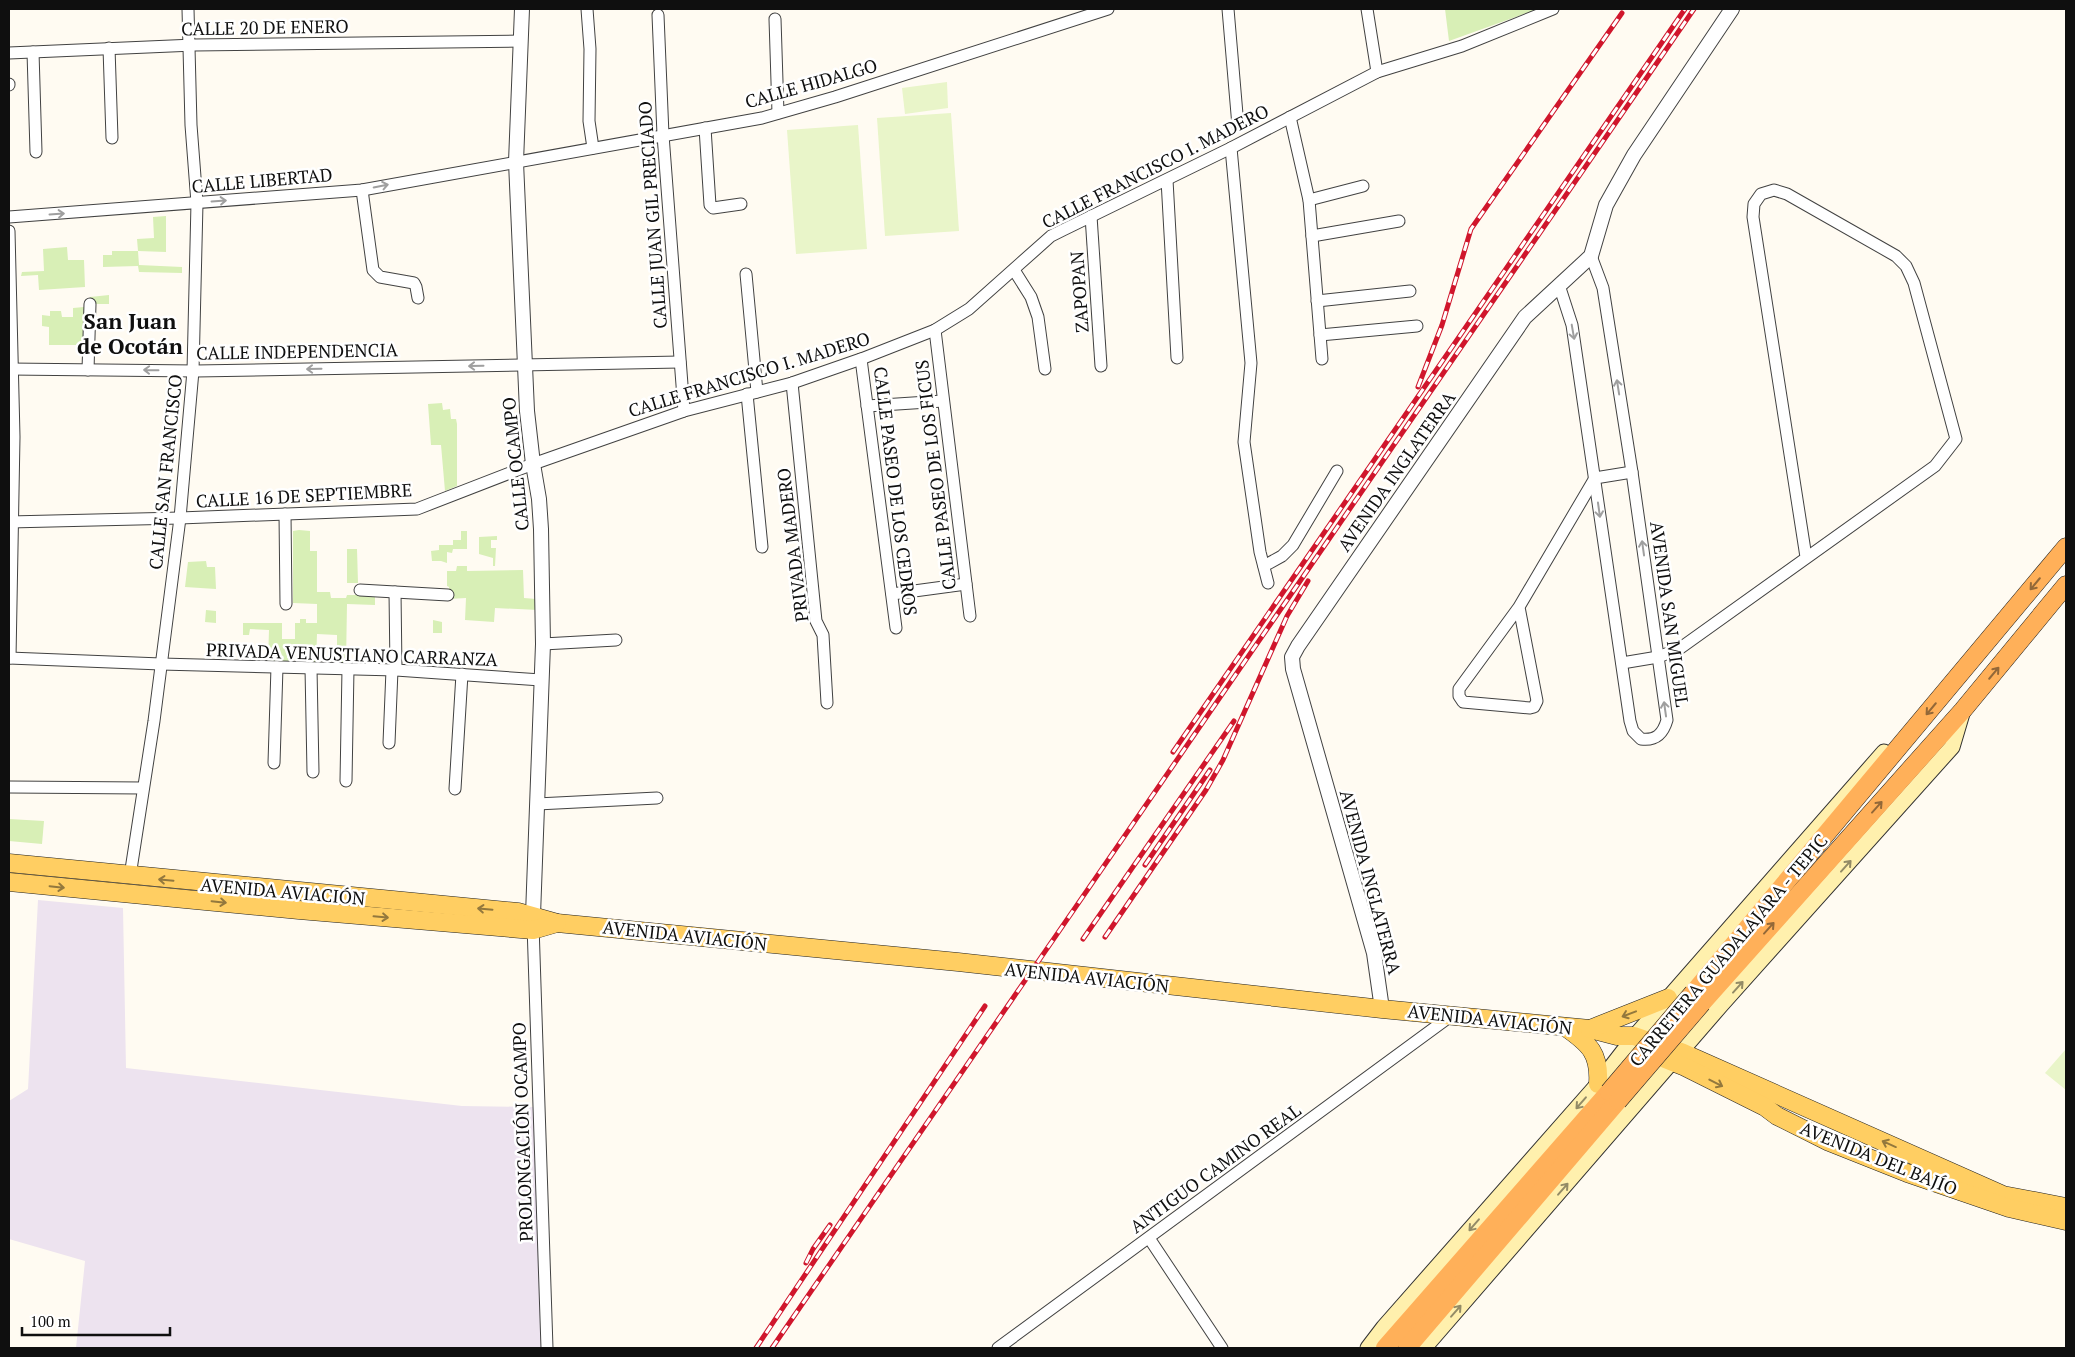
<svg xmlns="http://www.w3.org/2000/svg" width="2075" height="1357" font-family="'PT Serif',serif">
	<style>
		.industrial { fill: #ede3ef }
		.green { fill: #d8efb6 }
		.pitch { fill: #e9f5c9 }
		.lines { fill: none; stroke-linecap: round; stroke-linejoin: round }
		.minor-casing { stroke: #424242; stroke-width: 13 }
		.tertiary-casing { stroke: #424242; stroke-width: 16 }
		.secondary-casing { stroke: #313131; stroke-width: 17 }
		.primary-casing { stroke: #202020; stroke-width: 19 }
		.trunk-casing { stroke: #202020; stroke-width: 19 }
		.minor { stroke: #fff; stroke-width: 11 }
		.tertiary { stroke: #fff; stroke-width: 14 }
		.secondary { stroke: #fff0ad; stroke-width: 15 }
		.primary { stroke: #ffce62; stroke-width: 18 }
		.trunk { stroke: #ffb059; stroke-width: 18 }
		.rail-casing { stroke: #d0162c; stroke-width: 5 }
		.rail { stroke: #fff; stroke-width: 3; stroke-dasharray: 9; stroke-linecap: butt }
		.trunk-bridge-casing { stroke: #202020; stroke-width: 19; stroke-linecap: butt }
		.trunk-bridge { stroke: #ffb059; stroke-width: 18 }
		.oneway { stroke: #9f9f9f }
		.oneway2 { stroke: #936838 }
		.oneway3 { stroke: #938b66 }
		.oneway4 { stroke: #93783d }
		.labels { text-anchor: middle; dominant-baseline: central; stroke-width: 5; stroke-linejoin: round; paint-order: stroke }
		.street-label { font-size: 18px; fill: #0f0f0f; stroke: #fff }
		.district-label { font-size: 22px; font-weight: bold; fill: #0f0f0f; stroke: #fff }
	</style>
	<rect width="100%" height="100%" fill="#fffbf2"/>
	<path class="industrial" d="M38 900 123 908 126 1068 462 1106 537 1107 547 1348H76L85 1261 9 1239V1101L28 1089Z"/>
	<g class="green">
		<path d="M1445 9H1538L1449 41Z"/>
		<path d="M166 216V252L138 251 139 265 182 267V273L139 272 138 266 103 267V255H112V251H138L137 239 154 238 153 217Z"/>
		<path d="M67 247 68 260H84L85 287 39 290 38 275 21 276 22 272 44 271 43 249Z"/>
		<path d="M109 295V304H89L90 297Z"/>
		<path d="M84 307V345H49V327L42 326V315L50 316V311H61L62 317H73V308Z"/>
		<path d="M442 403 443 410 450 409 451 419H456L457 424V486L445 491 441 445H431L428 404Z"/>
		<path d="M299 530 310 531V551H317V592H330L331 598H346L347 595H375V605L347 604 346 663H337V635L317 634 316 662H301L302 646H288L287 658H293V662H268L269 630 250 629 249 635H243V623H282V639H295V623H300V619H306V623H317V604L293 603V531Z"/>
		<path d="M461 531H467V549H453L452 553 447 552V563L441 561H432L431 551 439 550V545H453V540H461Z"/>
		<path d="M497 536V540H491V548H496L495 566H493V558L479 554V537Z"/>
		<path d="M347 549H357L358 583H347Z"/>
		<path d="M206 561 207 567H215L216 589 185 587 188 562Z"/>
		<path d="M457 566H467V571L523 570 524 598 536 599 538 610 495 608 494 622 465 620 466 598 449 599V587L447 586V571H456Z"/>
		<path d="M206 610 216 611V623L205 622Z"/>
		<path d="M433 620 442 622V633H433Z"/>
		<path d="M9 819 44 821 42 844 9 841Z"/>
	</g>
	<g class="pitch">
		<path d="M947 82 948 108 905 114 902 88Z"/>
		<path d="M951 113 959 231 885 236 877 118Z"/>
		<path d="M858 125 867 249 796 254 787 130Z"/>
		<path d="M2066 1049V1090L2045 1073Z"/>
	</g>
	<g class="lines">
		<g class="minor-casing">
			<g id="minor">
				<path d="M587 9 590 49 589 121 593 148"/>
				<path d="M1228 9 1238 126"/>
				<path d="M1367 9 1377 72"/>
				<path d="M658 15 663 135 684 411"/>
				<path d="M775 19 778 113"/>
				<path d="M109 48 112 138"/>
				<path d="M33 52 36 152"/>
				<path d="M9 53 194 45 521 41"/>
				<path d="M9 84V85"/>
				<path d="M1290 117 1309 200 1322 359"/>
				<path d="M705 128 710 205 713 208 741 204"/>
				<path d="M1231 148 1251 363 1244 442 1260 552 1268 583"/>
				<path d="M1167 180 1177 358"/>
				<path d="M362 190 373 270 380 277 414 283 416 287 418 298"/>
				<path d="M1309 200 1363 186"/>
				<path d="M1091 216 1101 366"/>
				<path d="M9 217 362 190 762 118 835 97 1108 9"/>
				<path d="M9 231 14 437 10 658"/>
				<path d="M1312 236 1399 221"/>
				<path d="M1014 270 1031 297 1038 317 1045 369"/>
				<path d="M746 274 757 392"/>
				<path d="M1559 285 1572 325 1630 721 1633 731 1641 739C1656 741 1663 734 1667 720L1632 472 1603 288 1591 256"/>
				<path d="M1317 301 1410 291"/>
				<path d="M935 330 970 616"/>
				<path d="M1320 335 1417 326"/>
				<path d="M861 359 896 628"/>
				<path d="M9 369 196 371 680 362"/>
				<path d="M88 370 90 304"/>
				<path d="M792 383 816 621 823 635 827 703"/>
				<path d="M747 394 762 547"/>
				<path d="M867 406 943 401"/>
				<path d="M285 514 286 604"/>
				<path d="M9 522 180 518 417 509 533 464 684 411 792 383 861 359 935 330 969 309 1051 236 1063 230 1231 148 1377 72 1462 46 1553 9"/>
				<path d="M1264 566 1282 556 1293 545 1337 471"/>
				<path d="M360 590 448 595"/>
				<path d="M395 592 396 670"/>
				<path d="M892 594 966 584"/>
				<path d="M1519 607 1537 701 1534 707 1530 708 1463 702 1459 696V689L1519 607 1595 478 1632 472"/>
				<path d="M543 644 616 640"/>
				<path d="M9 658 161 664 396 670 541 680"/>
				<path d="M1622 663 1658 657 1679 649 1935 466 1956 439 1914 283 1906 266 1896 256 1787 194 1774 190 1761 194 1754 204 1753 217 1806 557"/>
				<path d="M311 668 313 772"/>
				<path d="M389 743 392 670"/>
				<path d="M274 763 277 667"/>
				<path d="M346 781 348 669"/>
				<path d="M9 787 143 788"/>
				<path d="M455 789 462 674"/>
				<path d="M537 804 657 798"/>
				<path d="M130 876 154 721 180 518 193 371 197 203 191 125 188 9"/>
				<path d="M533 925 547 1348"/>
				<path d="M1149 1238 1222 1348"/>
				<path d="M998 1348 1452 1015"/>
			</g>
		</g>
		<g class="tertiary-casing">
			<g id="tertiary">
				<path d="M522 9 516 162 527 411 533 464 539 499 541 529 543 644 533 915"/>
				<path d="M1382 1009 1374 953 1293 669 1292 657 1298 646 1525 317 1591 256 1606 205 1634 155 1732 9"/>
			</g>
		</g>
		<g class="secondary-casing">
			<g id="secondary">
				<path d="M1368 1348 1384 1327 1598 1084 1636 1035 1884 752"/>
				<path d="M1424 1348 1721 1005 1952 747 1963 710"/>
			</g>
		</g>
		<g class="primary-casing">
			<g id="primary">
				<path d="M9 863 518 912 557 923 958 962 1382 1009 1590 1029 1617 1036H1634L1681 1052 2003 1195 2066 1207"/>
				<path d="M9 882 299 910 533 930 557 923"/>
				<path d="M1565 1027C1590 1044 1600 1054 1598 1084"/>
				<path d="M1590 1029 1668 998"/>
				<path d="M1665 1059 1685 1067 1765 1107 1777 1116 1829 1142 1907 1173 2009 1208 2066 1221"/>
			</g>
		</g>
		<g class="trunk-casing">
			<g id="trunk">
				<path d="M1693 993 2066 547"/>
				<path d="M1702 1003 1963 710 2066 585"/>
				<path d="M1385 1348 1609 1092"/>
				<path d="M1407 1348 1618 1101"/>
			</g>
		</g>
		<use href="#minor" class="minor"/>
		<use href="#tertiary" class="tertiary"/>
		<use href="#secondary" class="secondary"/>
		<use href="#primary" class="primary"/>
		<use href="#trunk" class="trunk"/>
		<g class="rail-casing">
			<g id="rail">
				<path d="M1418 387 1442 325 1471 229 1622 13"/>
				<path d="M1173 752 1685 9"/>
				<path d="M1145 865 1210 770"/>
				<path d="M1105 937 1206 790 1223 760 1287 616 1308 581"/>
				<path d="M1083 939 1234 721"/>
				<path d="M806 1263 813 1249 830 1225"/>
				<path d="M756 1348 985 1006"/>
				<path d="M772 1348 1694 9"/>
			</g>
		</g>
		<use href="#rail" class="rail"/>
		<g class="trunk-bridge-casing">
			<g id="trunk-bridge">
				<path d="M1609 1092 1693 993"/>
				<path d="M1618 1101 1702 1003"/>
			</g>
		</g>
		<use href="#trunk-bridge" class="trunk-bridge"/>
	</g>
	<defs><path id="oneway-shaft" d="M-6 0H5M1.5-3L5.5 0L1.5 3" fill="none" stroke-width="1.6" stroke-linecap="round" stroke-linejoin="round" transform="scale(1.25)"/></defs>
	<g class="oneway">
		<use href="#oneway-shaft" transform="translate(381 186) rotate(-11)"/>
		<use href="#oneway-shaft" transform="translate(219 201) rotate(-4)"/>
		<use href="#oneway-shaft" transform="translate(57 214) rotate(-4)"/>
		<use href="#oneway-shaft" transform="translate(1573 332) rotate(80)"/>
		<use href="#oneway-shaft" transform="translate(476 366) rotate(179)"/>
		<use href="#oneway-shaft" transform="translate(314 369) rotate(179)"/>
		<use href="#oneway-shaft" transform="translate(151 370) rotate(-179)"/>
		<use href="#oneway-shaft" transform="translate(1618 387) rotate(-99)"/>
		<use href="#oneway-shaft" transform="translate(1599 510) rotate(82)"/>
		<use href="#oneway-shaft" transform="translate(1643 548) rotate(-98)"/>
		<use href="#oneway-shaft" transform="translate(1665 709) rotate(-98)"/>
	</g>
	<g class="oneway2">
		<use href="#oneway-shaft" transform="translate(2035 584) rotate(130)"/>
		<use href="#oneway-shaft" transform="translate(1994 673) rotate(-50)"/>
		<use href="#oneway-shaft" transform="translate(1931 709) rotate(130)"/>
		<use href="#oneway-shaft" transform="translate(1877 807) rotate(-48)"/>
		<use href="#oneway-shaft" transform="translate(1769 928) rotate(-48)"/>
	</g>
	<g class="oneway3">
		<use href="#oneway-shaft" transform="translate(1846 866) rotate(-48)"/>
		<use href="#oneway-shaft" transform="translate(1738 987) rotate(-48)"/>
		<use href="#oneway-shaft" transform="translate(1581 1103) rotate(131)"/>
		<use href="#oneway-shaft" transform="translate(1563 1189) rotate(-49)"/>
		<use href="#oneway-shaft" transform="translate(1474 1225) rotate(131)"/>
		<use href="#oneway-shaft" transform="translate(1456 1311) rotate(-49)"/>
	</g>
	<g class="oneway4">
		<use href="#oneway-shaft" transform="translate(166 880) rotate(-175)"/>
		<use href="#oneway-shaft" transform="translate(57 887) rotate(6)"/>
		<use href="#oneway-shaft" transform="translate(219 902) rotate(6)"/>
		<use href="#oneway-shaft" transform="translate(485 909) rotate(-175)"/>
		<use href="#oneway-shaft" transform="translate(381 917) rotate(5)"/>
		<use href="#oneway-shaft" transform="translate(1629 1014) rotate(159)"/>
		<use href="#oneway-shaft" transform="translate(1716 1083) rotate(27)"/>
		<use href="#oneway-shaft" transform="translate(1889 1144) rotate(-156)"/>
	</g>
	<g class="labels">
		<g class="street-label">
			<text transform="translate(265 27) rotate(-1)">CALLE 20 DE ENERO</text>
			<text transform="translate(811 83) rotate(-16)">CALLE HIDALGO</text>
			<text transform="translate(1155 166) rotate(-27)">CALLE FRANCISCO I. MADERO</text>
			<text transform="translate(262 180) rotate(-5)">CALLE LIBERTAD</text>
			<text transform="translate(652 215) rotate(-94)">CALLE JUAN GIL PRECIADO</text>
			<text transform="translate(1079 292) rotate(-94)">ZAPOPAN</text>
			<text transform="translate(297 351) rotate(-1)">CALLE INDEPENDENCIA</text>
			<text transform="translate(749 374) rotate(-17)">CALLE FRANCISCO I. MADERO</text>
			<text transform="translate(515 464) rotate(-96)">CALLE OCAMPO</text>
			<text transform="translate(1396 471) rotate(-55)">AVENIDA INGLATERRA</text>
			<text transform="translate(165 472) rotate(-84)">CALLE SAN FRANCISCO</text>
			<text transform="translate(935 475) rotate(-97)">CALLE PASEO DE LOS FICUS</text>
			<text transform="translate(896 491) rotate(83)">CALLE PASEO DE LOS CEDROS</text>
			<text transform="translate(304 495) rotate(-3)">CALLE 16 DE SEPTIEMBRE</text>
			<text transform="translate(792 545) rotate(-97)">PRIVADA MADERO</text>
			<text transform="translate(1670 614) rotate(82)">AVENIDA SAN MIGUEL</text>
			<text transform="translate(352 654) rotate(2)">PRIVADA VENUSTIANO CARRANZA</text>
			<text transform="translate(1371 882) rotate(75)">AVENIDA INGLATERRA</text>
			<text transform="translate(283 891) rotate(5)">AVENIDA AVIACIÓN</text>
			<text transform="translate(685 935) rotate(6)">AVENIDA AVIACIÓN</text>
			<text transform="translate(1728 950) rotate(-50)">CARRETERA GUADALAJARA - TEPIC</text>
			<text transform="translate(1087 977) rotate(6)">AVENIDA AVIACIÓN</text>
			<text transform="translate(1490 1019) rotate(6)">AVENIDA AVIACIÓN</text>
			<text transform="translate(522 1132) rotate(-92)">PROLONGACIÓN OCAMPO</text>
			<text transform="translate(1879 1158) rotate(22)">AVENIDA DEL BAJÍO</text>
			<text transform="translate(1215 1168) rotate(-36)">ANTIGUO CAMINO REAL</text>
		</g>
		<g class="district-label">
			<text x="130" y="320">San Juan<tspan x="130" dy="25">de Ocotán</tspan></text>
		</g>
	</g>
	<rect width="2075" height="1357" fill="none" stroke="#0f0f0f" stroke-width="20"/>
	<path d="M22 1327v8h148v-8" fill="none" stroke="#0f0f0f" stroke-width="2.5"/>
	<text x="30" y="1327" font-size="15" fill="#0f0f0f" stroke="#ffffff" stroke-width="4" paint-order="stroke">100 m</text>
</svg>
